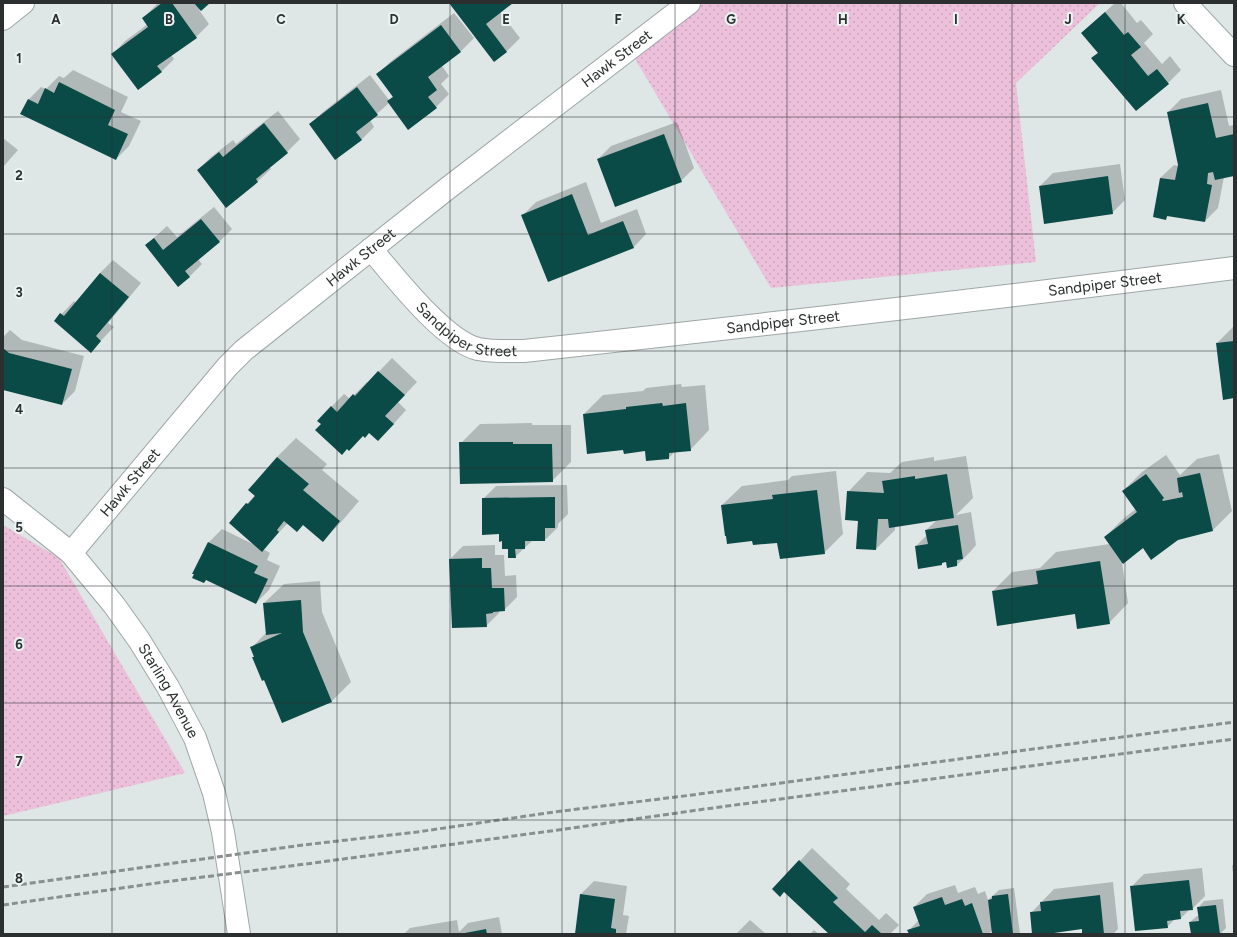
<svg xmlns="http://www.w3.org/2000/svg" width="1237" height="937" font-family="Figtree,sans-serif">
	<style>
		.grass { fill: url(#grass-dots) }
		.shadow { fill: #0003 }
		.building { fill: #0a4a47 }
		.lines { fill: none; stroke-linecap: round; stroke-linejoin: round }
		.minor-casing { stroke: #9fa7a6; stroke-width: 24 }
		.minor { stroke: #fff; stroke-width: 22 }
		.rail { stroke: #898e8e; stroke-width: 3; stroke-dasharray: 6 3; stroke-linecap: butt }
		.grid { fill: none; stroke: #2c2f2f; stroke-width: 1; stroke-opacity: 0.55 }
		.labels { text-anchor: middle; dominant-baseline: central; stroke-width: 4; stroke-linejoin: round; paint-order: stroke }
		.street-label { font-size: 15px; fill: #2c2f2f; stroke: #ebf4f3 }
		.grid-label { font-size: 13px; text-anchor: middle; font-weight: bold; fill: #2c2f2f; stroke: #ebf4f3; stroke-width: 4; stroke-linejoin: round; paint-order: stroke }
	</style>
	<defs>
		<pattern id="grass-dots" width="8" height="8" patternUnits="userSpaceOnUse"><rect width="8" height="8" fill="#ecbfda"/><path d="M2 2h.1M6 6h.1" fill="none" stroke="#cba4bb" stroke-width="1.8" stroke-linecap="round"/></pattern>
	</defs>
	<rect width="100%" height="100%" fill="#dee6e6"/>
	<g class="grass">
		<path d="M703 3H1100L1016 83 1036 262 771 288 634 57Z"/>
		<path d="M3 525 59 558 185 773 3 816Z"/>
	</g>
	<g class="shadow">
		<path d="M158 3H209L199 10 209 24 196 37 171 55 174 59 161 72 113 54 125 41 148 24 143 18Z"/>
		<path d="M451 3H511L500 12 520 38 507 51 495 60Z"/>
		<path d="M1115 3H1121L1137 23 1141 20 1153 34 1144 43 1162 64 1170 56 1181 70 1168 83 1136 110 1092 58 1099 52 1082 33Z"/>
		<path d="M454 13 474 38 461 51 442 66 449 76 441 84 449 94 436 107 389 103 370 120 374 127 361 140 310 124 323 112 370 75 389 100 393 96 377 75 390 62Z"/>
		<path d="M73 70 128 97 121 112 141 121 129 146 116 159 28 100 41 87 46 89 59 76 64 78Z"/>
		<path d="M1221 90 1229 126 1234 125V175L1224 177 1218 208 1205 221 1169 215 1165 219 1160 178 1174 165 1179 166 1168 112 1181 99Z"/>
		<path d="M278 111 300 139 287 152 269 167 271 169 258 181 198 170 211 157 233 140 236 144Z"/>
		<path d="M677 122 694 168 681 181 598 159 611 146Z"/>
		<path d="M3 138 18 150 3 167Z"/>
		<path d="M1120 164 1125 200 1112 213 1040 186 1053 173Z"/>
		<path d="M586 182 601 223 637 209 646 234 633 248 548 281 523 215 536 202Z"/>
		<path d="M214 207 232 229 219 242 198 259 202 264 189 277 146 245 167 226 177 237Z"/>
		<path d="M113 260 141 283 108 323 114 327 91 351 55 321 74 301 76 303 100 273Z"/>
		<path d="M1234 326V397L1217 343Z"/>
		<path d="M10 330 22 340 84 356 75 391 62 404 3 389V337Z"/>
		<path d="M392 358 417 382 398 402 406 410 391 427 369 432 322 424 331 407 344 394 350 399 367 382 368 383Z"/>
		<path d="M681 384 682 387 705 385 709 430 690 450 675 451 669 458 646 450 624 449 584 414 603 395 643 391 646 388Z"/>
		<path d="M532 423V425H571V462L552 481 461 443 480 424Z"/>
		<path d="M296 438 327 464 322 470 359 501 342 521 323 541 303 524 288 523 263 549 270 553 267 560 280 566 269 590 256 603 209 542 222 529 255 545 230 523 255 495 277 457Z"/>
		<path d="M1219 454 1232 511 1213 530 1144 547 1122 563 1128 603 1109 623 993 591 1012 572 1040 568 1056 552 1110 544 1105 537 1124 518 1136 509 1123 491 1142 472 1166 455 1180 475 1197 459Z"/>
		<path d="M966 456 973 498 956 515 971 512 976 545 970 552 957 565 946 561H944L941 564 916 546 927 535 926 530 937 520 895 526V530L876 549 859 520 848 492 867 472 890 473 902 462 934 457V461Z"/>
		<path d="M836 471 843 534 824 553 778 541 753 540 722 505 742 486 788 480 792 476Z"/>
		<path d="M567 485 568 514 558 524V527L545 540H533L515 557 503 540 483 499 496 486Z"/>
		<path d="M495 545V555H504L505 576 516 575 517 597 504 610H499V613L486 626 450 559 463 546Z"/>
		<path d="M320 581 322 612 351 682 332 701 283 722 265 679 253 658 255 656 251 648 267 632 264 603 284 584Z"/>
		<path d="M812 848 850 884 846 889 879 920 886 913 899 925 890 934H831L800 861Z"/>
		<path d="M1234 864V879L1232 866Z"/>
		<path d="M1202 868 1205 896 1192 909H1190L1180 919H1175L1167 927 1131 887 1144 874Z"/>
		<path d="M594 881 627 886 623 915 629 916 626 934H576L581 894Z"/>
		<path d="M1113 882 1118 929 1113 934H1083V928L1054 932 1051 934H1033L1031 913 1054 889Z"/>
		<path d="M955 885 958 893 975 887 978 894 985 891 988 900 999 890 1014 888 1020 934H993L992 930 989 934H910L909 930 919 920 914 907 927 894Z"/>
		<path d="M1223 899 1226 928 1220 934H1192L1190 922 1197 916H1199L1198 908 1204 901Z"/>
		<path d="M499 917 502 934H404L410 928 457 920 459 932 468 923Z"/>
		<path d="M750 920 766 934H736Z"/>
		<path d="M814 930 819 934H810Z"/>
	</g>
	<g class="building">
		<path d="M162 3H172L197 38 157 66 162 72 138 90 111 54 148 27 142 18Z"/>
		<path d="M194 3H210L201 11Z"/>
		<path d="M449 3H513L486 24 507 52 494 62Z"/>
		<path d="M1105 12 1124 35 1128 32 1141 47 1131 55 1148 76 1157 69 1169 84 1136 111 1091 58 1098 53 1081 33Z"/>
		<path d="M441 25 461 52 428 77 437 90 428 97 437 108 408 130 387 101 393 97 376 74Z"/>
		<path d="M59 82 115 110 108 125 128 134 116 160 20 114 28 99 38 104 45 88 54 93Z"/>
		<path d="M357 87 378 115 356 132 362 140 335 160 309 124Z"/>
		<path d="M1208 103 1216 138 1234 134V176L1215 180 1213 172 1208 173 1207 184 1212 185 1205 222 1167 216 1166 220 1153 217 1160 178 1175 180 1178 165 1167 112Z"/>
		<path d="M264 123 288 153 256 179 258 182 226 208 197 170 219 152 223 157Z"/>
		<path d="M664 134 682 182 615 207 597 159Z"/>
		<path d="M1108 176 1113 214 1044 224 1039 186Z"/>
		<path d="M572 194 588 235 623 221 634 248 548 282 521 215Z"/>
		<path d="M201 219 220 242 185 271 190 277 178 287 145 245 154 238 163 250Z"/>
		<path d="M100 273 129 297 96 336 101 341 91 353 54 321 60 313 64 316Z"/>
		<path d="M1234 341V398L1223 400 1216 343Z"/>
		<path d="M3 348 9 353 72 369 62 405 3 390Z"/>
		<path d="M378 371 405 395 385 416 394 424 378 441 369 433 365 438 363 436 349 451 347 449 342 455 315 430 321 424 317 421 331 406 337 412 353 394 355 396Z"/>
		<path d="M662 403 663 406 686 403 691 451 669 453V459L646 461 645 451 624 454 623 450 587 454 583 414 626 409V407Z"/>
		<path d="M459 442H513V444H552L553 482 460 484Z"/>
		<path d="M277 457 309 484 303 490 340 521 323 542 303 525 297 532 284 521 277 530 279 532 262 552 229 523 246 503 248 504 255 496 248 490Z"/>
		<path d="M1200 473 1213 531 1178 540 1151 560 1143 548 1123 564 1104 537 1137 512 1122 491 1146 474 1164 498 1162 500 1163 501 1183 497 1182 492 1179 493 1177 478Z"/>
		<path d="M947 474 954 518 889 528 888 519H878L876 550 856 549 858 521 845 520 847 491 884 493 882 481 915 476V479Z"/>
		<path d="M817 490 825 554 780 559 777 543 753 545 752 541 727 544 726 536H725L721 505 773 499 772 495Z"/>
		<path d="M555 497V528H545V541H525V549H515L516 558H508V549H502V541L499 542V534L482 535V498Z"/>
		<path d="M958 525 963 559 957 560V566L947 568 946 562 942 563V565L918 569 915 546 928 544 925 530Z"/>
		<path d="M208 542 258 566 254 573 268 579 256 604 206 580 204 583 192 578 194 574H192Z"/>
		<path d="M482 558V568H491L492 588H504L505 611 493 612V613L486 614 487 627 452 628 449 559Z"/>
		<path d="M1100 561 1110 624 1077 629 1075 614 997 626 992 591 1038 584 1036 571Z"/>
		<path d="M301 600 303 632 332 702 282 723 264 680 262 681 252 657H254L250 647 282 633 266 635 263 603Z"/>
		<path d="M799 860 838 898 833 902 865 932 872 925 882 934H829L784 892 780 897 772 889Z"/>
		<path d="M1189 880 1193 910 1180 911 1181 919 1167 921 1168 928 1135 931 1130 886Z"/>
		<path d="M580 894 615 899 611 928 616 929V934H575Z"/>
		<path d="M1008 894 1013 934H992L988 900 992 899V896Z"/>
		<path d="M1100 895 1104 934H1082V929L1047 934H1032L1030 912 1041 911 1040 902Z"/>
		<path d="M942 897 945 905 962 899 965 906 972 903 983 934H909L907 930 920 926 913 907Z"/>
		<path d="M1216 905 1220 934H1191L1189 922 1199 921 1197 907Z"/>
		<path d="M486 929 487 934H465V933Z"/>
	</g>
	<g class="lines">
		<g class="minor-casing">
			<g id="minor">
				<path d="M1185 3 1234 55"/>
				<path d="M3 19 23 3"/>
				<path id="s1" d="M371 249C394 276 444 341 478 349 493 352 509 351 524 351 761 325 998 298 1234 268"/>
				<path id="s2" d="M3 499 71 553 114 605 139 640 168 687 195 738 214 793 223 832 239 934"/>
				<path id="s3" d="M71 553 227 367 244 350 448 188 689 3"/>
			</g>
		</g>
		<use href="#minor" class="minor"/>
		<g class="rail">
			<path d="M3 887 303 845 417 832 554 812 692 795 1234 722"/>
			<path d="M3 905 164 882 306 864 558 830 705 809 1234 739"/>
		</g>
	</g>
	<path class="grid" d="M112 3V934M225 3V934M337 3V934M450 3V934M562 3V934M675 3V934M787 3V934M900 3V934M1012 3V934M1125 3V934M3 117H1234M3 234H1234M3 351H1234M3 468H1234M3 586H1234M3 703H1234M3 820H1234"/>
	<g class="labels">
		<g class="street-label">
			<text stroke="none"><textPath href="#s3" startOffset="740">Hawk Street</textPath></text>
			<text stroke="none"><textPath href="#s3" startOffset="416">Hawk Street</textPath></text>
			<text stroke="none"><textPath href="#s1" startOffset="779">Sandpiper Street</textPath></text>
			<text stroke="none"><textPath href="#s1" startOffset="455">Sandpiper Street</textPath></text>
			<text stroke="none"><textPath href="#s1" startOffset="130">Sandpiper Street</textPath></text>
			<text stroke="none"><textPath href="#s3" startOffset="92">Hawk Street</textPath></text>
			<text stroke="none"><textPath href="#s2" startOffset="256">Starling Avenue</textPath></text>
		</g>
	</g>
	<g class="grid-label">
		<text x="56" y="24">A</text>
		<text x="169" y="24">B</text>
		<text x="281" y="24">C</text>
		<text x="394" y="24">D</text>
		<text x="506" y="24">E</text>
		<text x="618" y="24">F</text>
		<text x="731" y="24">G</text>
		<text x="843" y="24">H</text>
		<text x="956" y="24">I</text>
		<text x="1068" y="24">J</text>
		<text x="1181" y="24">K</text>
		<text x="19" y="63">1</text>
		<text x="19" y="180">2</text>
		<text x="19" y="297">3</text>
		<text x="19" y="414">4</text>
		<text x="19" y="532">5</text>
		<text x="19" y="649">6</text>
		<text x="19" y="766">7</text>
		<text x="19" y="883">8</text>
	</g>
	<rect width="1237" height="937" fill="none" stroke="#2c2f2f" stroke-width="8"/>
</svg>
